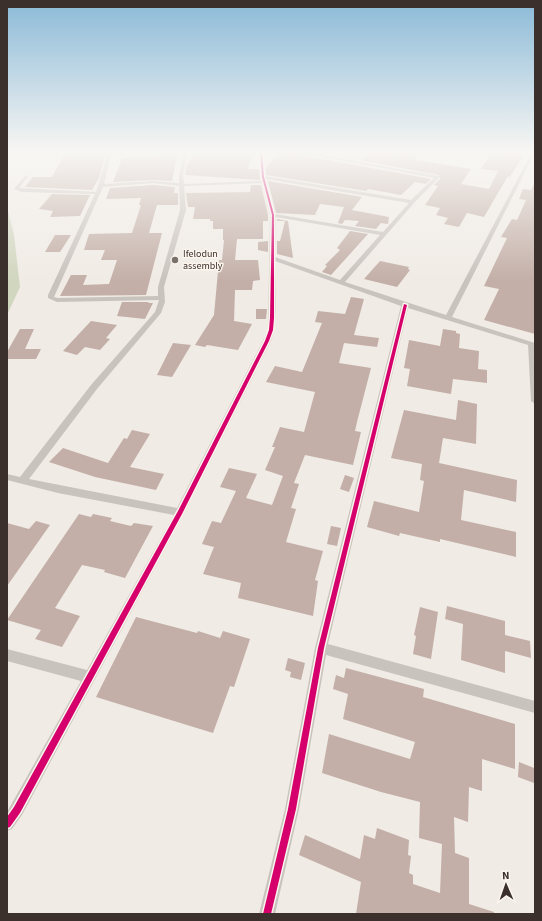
<svg xmlns="http://www.w3.org/2000/svg" width="542" height="921" font-family="'Source Sans 3',sans-serif">
	<style>
		.green { fill: #d1d6bf }
		.building { fill: #c3afa7 }
		.lines { fill: none; stroke-linecap: round; stroke-linejoin: round }
		.street { fill: #c9c3be; fill-rule: evenodd }
		.cycleway-casing { stroke: #fbf5ee; stroke-width: 3 }
		.cycleway { fill: #d6006c; fill-rule: evenodd }
		.poi-dot { fill: #7a716c; stroke: #fbf5ee; stroke-width: 1.5 }
		.labels { text-anchor: middle; dominant-baseline: central; stroke-width: 3; stroke-linejoin: round; paint-order: stroke }
		.far-poi-label { font-size: 10px; fill: #3b302b; stroke: #fbf5ee; text-anchor: start }
	</style>
	<rect width="100%" height="100%" fill="#f0ebe5"/>
	<path class="green" d="M7 207 14 235 20 287 7 315Z"/>
	<g class="building">
		<path d="M66 152H106L99 178 92 190 25 187 33 177H52Z"/>
		<path d="M160 152H178L172 181 153 180 113 182 122 158 159 157Z"/>
		<path d="M202 152H253L248 169H259L260 180 185 175 187 165 195 154H201Z"/>
		<path d="M279 152 296 154 431 179 426 184 415 182 401 195 368 189 366 191 266 175V168Z"/>
		<path d="M369 152 385 154 393 152 418 156 415 160 471 169 461 184 489 189 498 171 481 169 492 152H504L523 156 510 177 508 176 484 217 467 213 459 227 444 224 448 218 436 215 440 208 425 205 438 186 434 185 440 179 439 175 332 155 361 160Z"/>
		<path d="M268 181 362 197 352 210 389 217 388 224 381 223 376 229 355 226 359 221 345 220 342 224 338 223 344 207 320 204 315 215 276 213Z"/>
		<path d="M535 182V334L484 320 499 289 484 286 507 238 501 237 512 219 517 220 526 200 519 199 523 189 531 190Z"/>
		<path d="M153 185 175 187 174 193H178V205H157L149 233H162L146 295 60 296 71 275H87L83 285 109 284 117 260H101L105 250H84L89 234 132 233 141 205H139L141 198 106 199 110 188Z"/>
		<path d="M251 185H261L268 215V221H263V239H237L235 260H258L260 280 253 281 252 290H235L234 321 252 324 238 350 207 345 205 347 195 345 214 315 219 260H222L224 240H223V229H213V221H210V219H193L195 207H188L186 193 250 192Z"/>
		<path d="M52 194 90 195 80 216 50 217 53 211 39 209Z"/>
		<path d="M277 219 288 221 293 258 277 254V241H280L285 221H277Z"/>
		<path d="M350 231 368 234 331 275 322 272 327 266 325 265 340 250 337 248Z"/>
		<path d="M55 235H71L60 252H45Z"/>
		<path d="M268 241V252L258 250V242Z"/>
		<path d="M380 261 409 267 408 269 410 270 397 287 364 279Z"/>
		<path d="M351 297 364 299 354 335 379 338 377 347 344 343 339 363 371 368 357 422 355 431 361 432 353 465 305 455 294 483 299 484 291 508 296 509 286 542 323 551 315 580 318 581 313 616 238 598 241 583 203 574 214 547 202 544 212 521 221 523 236 491 220 487 229 468 257 474 246 498 272 505 283 476 265 470 275 447H272L280 427 304 432 315 392 266 382 275 366 302 372 322 323 315 322 318 311 345 314Z"/>
		<path d="M122 302H149L148 303H153L145 319 117 316Z"/>
		<path d="M256 309H267L266 319H256Z"/>
		<path d="M91 321 117 325 106 338 110 339 100 350 85 347 77 355 63 351Z"/>
		<path d="M20 329H34L25 349H41L36 359H7V352Z"/>
		<path d="M443 329 456 331V333L460 334 459 348 479 351 478 369 487 370V383L453 379 451 394 407 386 410 369 404 368 409 340 440 346Z"/>
		<path d="M173 343 191 345 172 377 157 375Z"/>
		<path d="M458 400 477 404 476 444 443 438 439 463 517 480 516 502 464 490 461 520 516 532V557L440 539V542L400 533 399 536 367 527 374 501 419 512 424 481 420 480 422 464 391 458 404 410 456 420Z"/>
		<path d="M132 430 150 434 130 467 164 474 156 490 95 477 49 462 63 448 108 463 124 438 127 439Z"/>
		<path d="M345 475 354 478 349 492 340 489Z"/>
		<path d="M79 514 91 517 93 514 112 518 110 521 131 526 134 523 153 526 125 578 104 572 105 570 82 565 55 608 80 616 62 647 35 639 41 630 7 620Z"/>
		<path d="M36 521 50 525 7 586V523L29 529Z"/>
		<path d="M331 526 341 528 337 546 327 544Z"/>
		<path d="M447 606 505 621V635L530 641 531 658 505 651V673L461 660 463 624 445 619Z"/>
		<path d="M420 607 438 612 431 659 413 654 416 636 414 635Z"/>
		<path d="M136 617 197 633 198 631 220 638 223 631 250 639 234 687 230 686 213 733 96 697Z"/>
		<path d="M288 658 305 663 301 680 290 677 291 672 285 670Z"/>
		<path d="M346 668 424 689 423 697 515 724V769L482 759V791L469 787 468 822 454 817 455 853 469 858V904L494 912V914H356L361 882 299 855 305 835 360 859 364 835 375 839 377 828 409 840 408 855 411 856 409 873 413 875V884L440 893 442 844 419 838 420 802 381 792 322 773 329 734 410 759 415 742 343 719 348 694 333 689 336 675 344 678Z"/>
		<path d="M519 762 534 768V783L518 777Z"/>
	</g>
	<g class="lines">
		<path class="street" d="M108 152H112L104 184 153 181 179 183V175L184 152H188L183 175 184 184 262 181 259 152H263L265 176 411 200 434 178 296 152H305L439 176V178L414 203 345 282 446 315 532 152H535L452 317 535 343V404L531 401 528 345 408 308 328 644 535 701V713L326 655 299 809 275 914H259L285 809 315 648 401 306 275 261C275 287 279 316 271 341L183 515 22 815 12 829 7 831V812L81 681 7 661V649L87 670 174 515 58 493 7 480V474L20 477 91 385 155 312 159 300 57 302 48 298V295L95 194 22 192 14 189 26 175 28 176 19 188 96 192ZM266 179 409 203 383 232 275 214ZM153 183 179 186 180 210 158 287V296L58 298 54 297 103 187ZM262 183 270 215 268 330 263 341 177 508 29 479 97 389 161 313 165 302 164 287 186 210 184 186ZM276 217 380 235 340 280 275 257Z"/>
		<g class="cycleway-casing">
			<g id="cycleway">
				<path d="M260 152H262L264 177 274 215V318L273 330 269 341 182 514 20 813 10 827 7 828V817L14 807 178 511 265 341 269 330 270 318 272 215 262 177Z"/>
				<path d="M404 304 407 305 324 648 296 809 271 914H263L288 809 318 648Z"/>
			</g>
		</g>
		<use href="#cycleway" class="cycleway"/>
	</g>
	<linearGradient id="sky" x2="0" y2="1"><stop stop-color="#8bbad8"/><stop offset="0.54" stop-color="#f8f6f3"/><stop offset="1" stop-color="#f8f6f3" stop-opacity="0"/></linearGradient>
	<rect width="542" height="281" fill="url(#sky)"/>
	<circle class="poi-dot" cx="175" cy="260" r="4"/>
	<g class="labels">
		<g class="far-poi-label">
			<text x="183" y="254">Ifelodun<tspan x="183" dy="12">assembly</tspan></text>
		</g>
	</g>
	<rect width="542" height="921" fill="none" stroke="#3b302b" stroke-width="16"/>
	<g transform="translate(506 885) rotate(358)" stroke="#fbf5ee" stroke-width="3" paint-order="stroke">
	<path d="M0-3L7 15L0 10L-7 15Z" fill="#3b302b"/>
	<text y="-6" font-size="11" font-weight="bold" text-anchor="middle" fill="#3b302b">N</text>
	</g>
</svg>
